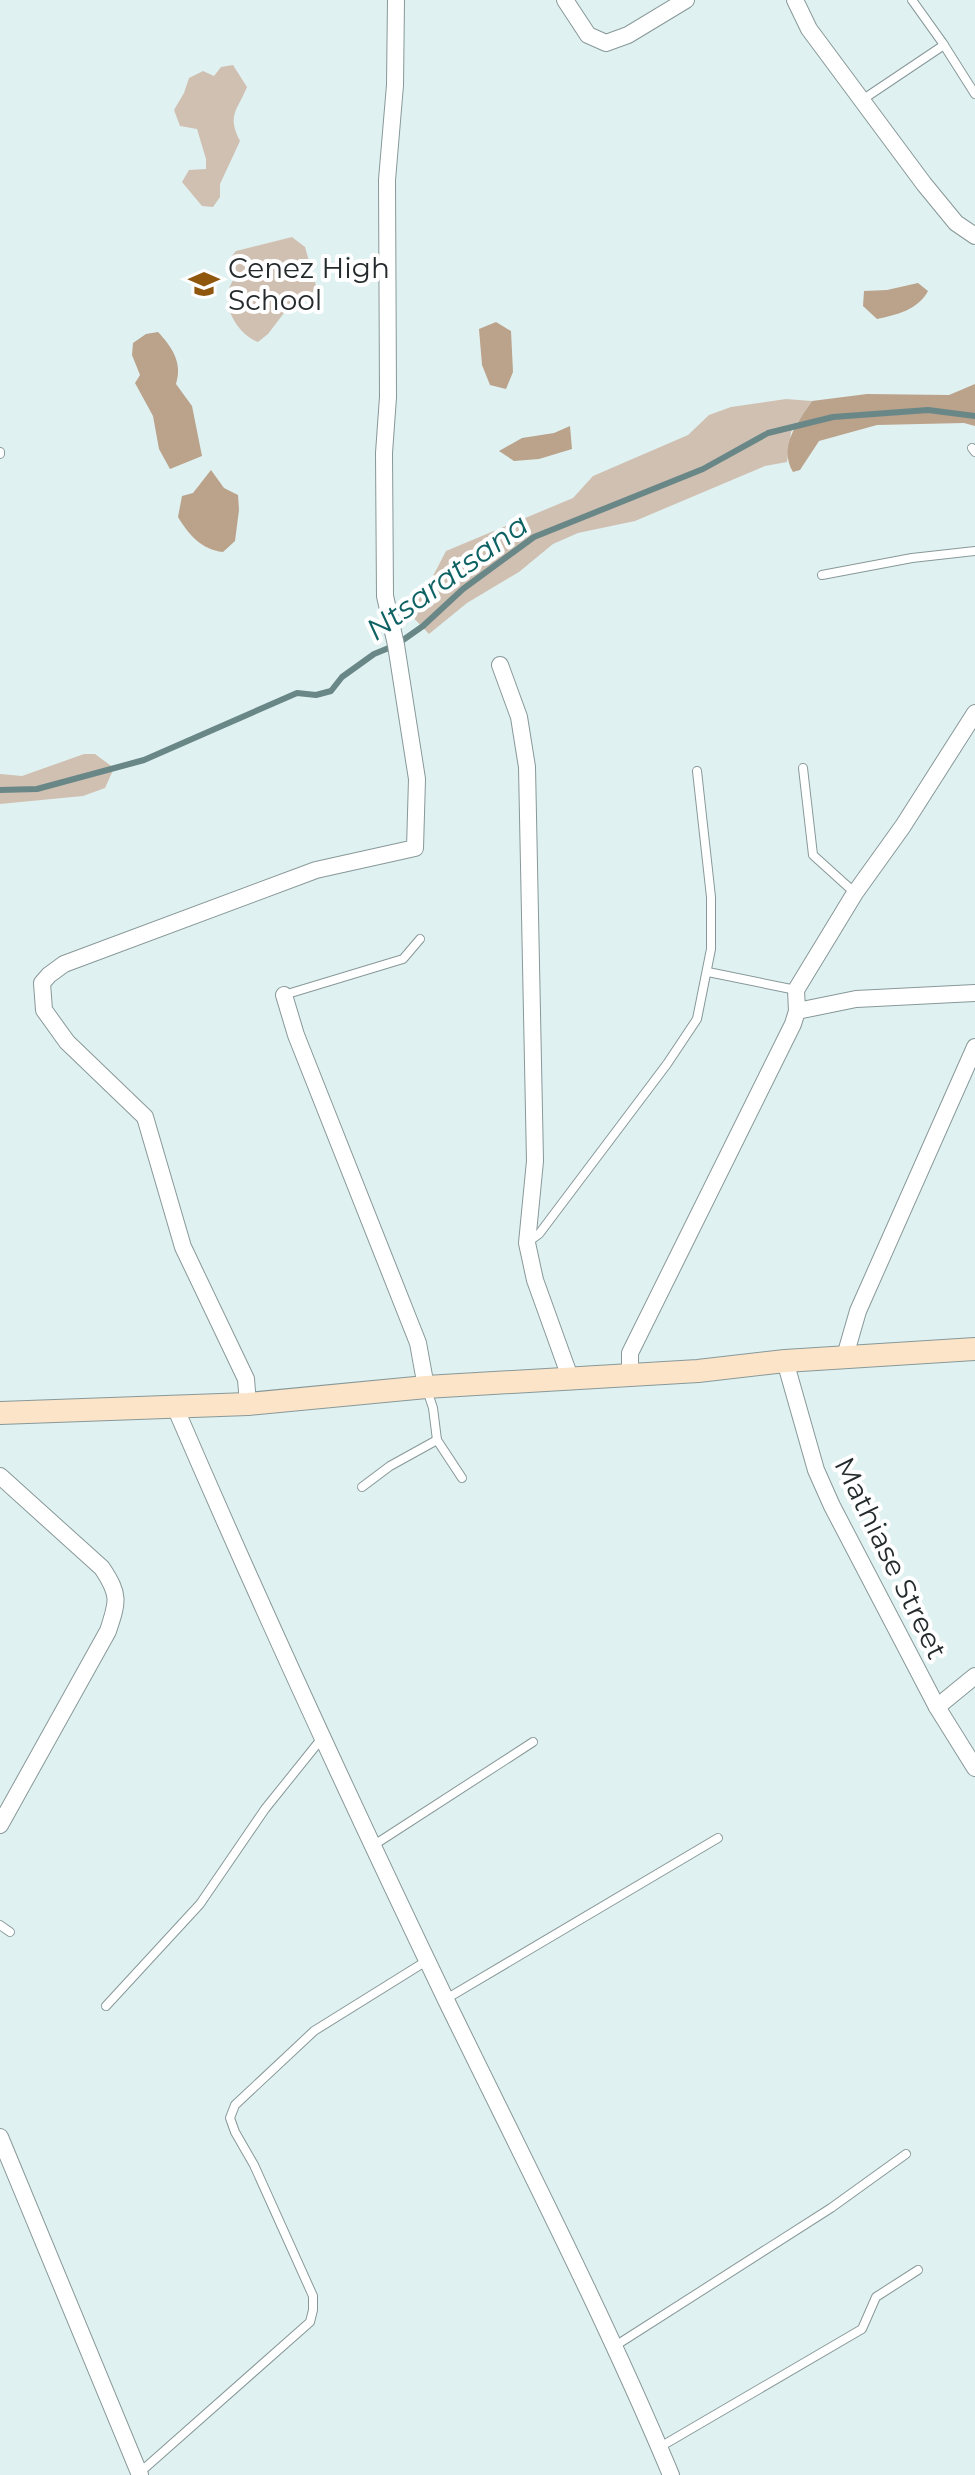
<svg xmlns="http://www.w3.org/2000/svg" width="975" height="2475" font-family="Montserrat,sans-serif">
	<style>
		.green { fill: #d0c0b2 }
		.forest { fill: #baa28b }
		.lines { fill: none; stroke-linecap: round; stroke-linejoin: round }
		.stream { stroke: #6a8788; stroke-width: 6 }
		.lane-casing { stroke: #889898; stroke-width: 10 }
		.street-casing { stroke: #889898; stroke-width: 18 }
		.secondary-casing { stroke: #889898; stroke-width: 24 }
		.lane { stroke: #fff; stroke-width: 8 }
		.street { stroke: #fff; stroke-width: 16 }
		.secondary { stroke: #fce4c9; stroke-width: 22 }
		.labels { text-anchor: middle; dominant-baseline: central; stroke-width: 8; stroke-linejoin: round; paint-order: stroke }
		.poi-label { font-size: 28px; fill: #252b2c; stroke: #fff; text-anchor: start }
		.street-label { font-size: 28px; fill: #252b2c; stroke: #fff }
		.water-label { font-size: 30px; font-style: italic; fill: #0f6264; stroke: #fff }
	</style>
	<rect width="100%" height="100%" fill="#e0f1f2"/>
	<g class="green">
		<path d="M233 65 247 87C237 111 227 115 240 141L220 184V197L213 207 202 206 182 182 189 170 206 169V159L197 129 180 126 174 110 184 93 189 78 203 71 214 76 221 67Z"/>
		<path d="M292 237 305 247 317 289 287 309 268 334 258 342C235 333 218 300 234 279L232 256 236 251Z"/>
		<path d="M786 399 812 401 791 432 787 462 765 466 635 521 578 533 553 544 519 572 467 603 429 634 409 613 417 590 433 576 446 551 573 498 593 476 688 435 709 415 731 407Z"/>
		<path d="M84 754H95L114 768 105 788 83 796 0 804V774L22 776Z"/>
	</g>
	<g class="forest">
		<path d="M918 283 928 291C918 310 896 315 877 319L863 306 864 291 887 290Z"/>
		<path d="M496 322 511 331 513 372 506 389 490 385 482 365 479 329Z"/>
		<path d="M158 332C172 347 183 363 176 384L192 406 202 456 170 469 159 449 153 416 135 383 140 375 132 355 133 343 146 334Z"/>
		<path d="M975 384V426L964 423 877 425 819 441 800 470 793 472C778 446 798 422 812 401L867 394 949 395Z"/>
		<path d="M570 426 572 449 539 459 514 461 499 451 522 438 554 433Z"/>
		<path d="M211 470 224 488 238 495 239 510 235 541 223 552C202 550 188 534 178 517L182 496 193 493Z"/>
	</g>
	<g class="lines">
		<path class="stream" d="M0 790 37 789 144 760 297 693 316 695 331 691 342 677 374 654 396 645 423 626 463 589 534 537 703 469 768 433 833 417 928 410 975 416"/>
		<g class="lane-casing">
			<g id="lane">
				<path d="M912 0 942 42 975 94"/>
				<path d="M862 100 944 45"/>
				<path d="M972 448 975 452"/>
				<path d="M0 452V454"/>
				<path d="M822 575 912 558 975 551"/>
				<path d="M803 768 813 855 855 893"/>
				<path d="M708 972 796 990"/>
				<path d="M284 995 403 959 420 939"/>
				<path d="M528 1242 539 1234 667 1064 697 1019 711 949V897L697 771"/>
				<path d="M426 1387 433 1408 437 1440 462 1478"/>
				<path d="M362 1487 390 1466 437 1440"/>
				<path d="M374 1845 533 1742"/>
				<path d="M0 1925 10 1932"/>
				<path d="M446 1999 718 1838"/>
				<path d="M106 2006 200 1904 265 1809 322 1738"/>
				<path d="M615 2346 831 2208 906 2154"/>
				<path d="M660 2447 862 2329 876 2297 918 2270"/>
				<path d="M137 2475 310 2322 313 2310V2296L254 2165 235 2132 230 2118 235 2105 314 2031 428 1960"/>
			</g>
		</g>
		<g class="street-casing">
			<g id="street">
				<path d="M565 0 588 35 606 43 628 35 686 0"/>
				<path d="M795 0 809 29 924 184 956 223 975 236"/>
				<path d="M500 665 519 717 527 767 535 1161 527 1243 535 1280 571 1380"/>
				<path d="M284 995 296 1035 418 1343 426 1387"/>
				<path d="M797 1011 856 999 975 993"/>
				<path d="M845 1356 858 1311 975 1047"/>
				<path d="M785 1361 816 1470 832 1506 937 1707 975 1768"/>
				<path d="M630 1376V1353L793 1024 797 1011 796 990 855 893 903 826 975 713"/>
				<path d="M248 1404 246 1379 183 1247 145 1117 67 1042 44 1010 42 983 49 975 64 964 316 870 415 848 417 779 396 645 385 596 384 453 388 397 387 180 395 85 396 0"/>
				<path d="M175 1407C261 1607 352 1804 446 2000 523 2158 603 2313 671 2475"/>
				<path d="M0 1476 102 1568C120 1595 118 1601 108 1631L0 1825"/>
				<path d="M937 1707 975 1676"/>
				<path d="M0 2137 140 2475"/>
			</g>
		</g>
		<g class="secondary-casing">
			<path id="secondary" d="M0 1413 248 1404 426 1387 698 1371 785 1361 975 1349"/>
		</g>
		<use href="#lane" class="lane"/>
		<use href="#street" class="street"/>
		<use href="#secondary" class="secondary"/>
	</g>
	<defs>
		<g id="school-bare" transform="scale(2.4)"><path d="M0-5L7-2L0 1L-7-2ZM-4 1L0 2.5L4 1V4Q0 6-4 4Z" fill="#8f570d" stroke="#fff" stroke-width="2.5" paint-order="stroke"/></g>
	</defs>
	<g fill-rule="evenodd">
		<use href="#school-bare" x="204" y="284"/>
	</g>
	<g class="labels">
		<g class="poi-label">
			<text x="228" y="268">Cenez High<tspan x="228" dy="32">School</tspan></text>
		</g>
		<g class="street-label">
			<text transform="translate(891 1558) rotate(64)">Mathiase Street</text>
		</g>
		<g class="water-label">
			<text transform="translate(447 577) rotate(-36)">Ntsaratsana</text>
		</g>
	</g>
</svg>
